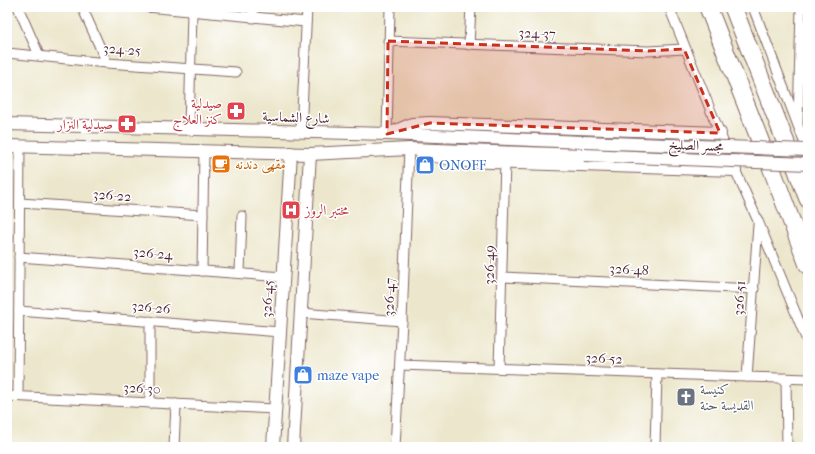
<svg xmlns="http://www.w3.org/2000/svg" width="815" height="454" font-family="'IM FELL French Canon',Amiri,serif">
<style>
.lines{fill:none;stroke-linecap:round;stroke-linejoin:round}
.minor-casing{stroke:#836563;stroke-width:11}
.tertiary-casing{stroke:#836563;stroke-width:14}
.motorway-casing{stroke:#836563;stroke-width:19}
.minor{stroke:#fff;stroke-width:9}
.tertiary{stroke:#fff;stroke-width:12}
.motorway{stroke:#fff;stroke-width:17}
.tertiary-bridge-casing{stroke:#836563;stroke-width:14;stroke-linecap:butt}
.tertiary-bridge{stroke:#fff;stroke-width:12}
.marked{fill:#c8321e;fill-opacity:0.2;stroke:#c8321e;stroke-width:3;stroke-dasharray:8 5;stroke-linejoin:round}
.labels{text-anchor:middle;stroke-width:3;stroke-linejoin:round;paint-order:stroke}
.street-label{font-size:14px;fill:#4a1f2b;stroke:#fff}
.health-label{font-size:14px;fill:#be3a42;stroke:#fff;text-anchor:end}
.food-label{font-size:14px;fill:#c56008;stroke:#fff;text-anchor:start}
.shop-label{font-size:14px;fill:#366cbe;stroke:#fff;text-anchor:start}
.worship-label{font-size:14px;fill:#5b616d;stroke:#fff;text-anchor:start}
</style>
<rect width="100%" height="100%" fill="#fff"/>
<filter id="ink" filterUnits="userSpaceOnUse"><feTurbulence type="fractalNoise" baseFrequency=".025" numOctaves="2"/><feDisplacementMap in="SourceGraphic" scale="8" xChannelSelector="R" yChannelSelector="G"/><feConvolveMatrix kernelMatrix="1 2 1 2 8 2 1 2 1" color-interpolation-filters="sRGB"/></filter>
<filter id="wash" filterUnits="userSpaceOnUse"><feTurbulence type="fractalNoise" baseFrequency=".012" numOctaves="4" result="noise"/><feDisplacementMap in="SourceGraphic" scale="16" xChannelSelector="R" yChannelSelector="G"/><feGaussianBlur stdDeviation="0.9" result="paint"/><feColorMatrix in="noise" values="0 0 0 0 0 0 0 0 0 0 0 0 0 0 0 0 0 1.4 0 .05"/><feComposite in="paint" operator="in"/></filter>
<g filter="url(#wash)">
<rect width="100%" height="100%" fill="#ece7cc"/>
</g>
<g filter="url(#ink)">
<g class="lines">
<defs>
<g id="minor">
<polyline points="18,7 39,55"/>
<polyline points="82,7 107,63"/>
<polyline points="147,7 306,22"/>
<polyline points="669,7 723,141"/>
<polyline points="753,7 805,144"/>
<polyline points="253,18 253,7"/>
<polyline points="388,41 648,51 684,49"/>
<polyline points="469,45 471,7"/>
<polyline points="7,53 107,63 236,72"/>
<polyline points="798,124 801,7"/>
<polyline points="189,129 192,12"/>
<polyline points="301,132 307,7"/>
<polyline points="387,134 390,7"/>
<polyline points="733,165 758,221 808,343"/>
<polyline points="20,203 203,215"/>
<polyline points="19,257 283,277"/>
<polyline points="202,271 204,151"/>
<polyline points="240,273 242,216"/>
<polyline points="502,277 754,289"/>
<polyline points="19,311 280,332"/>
<polyline points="301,313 402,321"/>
<polyline points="400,365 808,379"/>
<polyline points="499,368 505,162"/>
<polyline points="747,377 758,225"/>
<polyline points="786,378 787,447"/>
<polyline points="7,396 276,409"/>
<polyline points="18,396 20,146"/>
<polyline points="150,403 150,321"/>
<polyline points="174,447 176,404"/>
<polyline points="395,447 402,321 409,149"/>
<polyline points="655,447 657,374"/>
</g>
<g id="tertiary">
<polyline points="7,124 387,134 584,142"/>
<polyline points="389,134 412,124 430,123 720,133"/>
<polyline points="7,146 310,154 409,149 584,155"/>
<polyline points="421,153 461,161 735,170"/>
<polyline points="273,447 291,153"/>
<polyline points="293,447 310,154"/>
</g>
<g id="motorway">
<polyline points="708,7 761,143"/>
<polyline points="733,7 786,143"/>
<polyline points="771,167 808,265"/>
<polyline points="796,168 808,199"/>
</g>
</defs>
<use href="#minor" class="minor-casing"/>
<use href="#tertiary" class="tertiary-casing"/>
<use href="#motorway" class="motorway-casing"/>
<use href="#minor" class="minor"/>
<use href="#tertiary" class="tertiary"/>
<use href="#motorway" class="motorway"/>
<defs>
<g id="tertiary-bridge">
<polyline points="584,142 808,150"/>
<polyline points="584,155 808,164"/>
</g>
</defs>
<use href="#tertiary-bridge" class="tertiary-bridge-casing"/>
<use href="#tertiary-bridge" class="tertiary-bridge"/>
</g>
</g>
<path class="marked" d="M388,41L648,51L684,49L720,133L430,123L387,134Z"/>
<defs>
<symbol id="pharmacy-square" viewBox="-11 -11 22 22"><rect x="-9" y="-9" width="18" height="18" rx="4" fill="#e0444e" stroke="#fff"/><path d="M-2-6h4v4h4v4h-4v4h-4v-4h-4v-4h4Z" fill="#fff"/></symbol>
<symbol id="cafe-square" viewBox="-11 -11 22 22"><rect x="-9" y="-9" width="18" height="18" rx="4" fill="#e8710a" stroke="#fff"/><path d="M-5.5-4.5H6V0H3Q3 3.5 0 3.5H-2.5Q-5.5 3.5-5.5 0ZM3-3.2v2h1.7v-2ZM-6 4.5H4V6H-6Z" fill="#fff"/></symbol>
<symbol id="shop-square" viewBox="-11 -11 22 22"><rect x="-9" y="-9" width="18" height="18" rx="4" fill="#3f7fe0" stroke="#fff"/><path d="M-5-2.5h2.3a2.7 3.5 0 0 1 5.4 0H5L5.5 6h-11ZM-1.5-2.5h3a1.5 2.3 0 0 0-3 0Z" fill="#fff"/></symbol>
<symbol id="hospital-square" viewBox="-11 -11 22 22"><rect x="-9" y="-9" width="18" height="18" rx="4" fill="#e0444e" stroke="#fff"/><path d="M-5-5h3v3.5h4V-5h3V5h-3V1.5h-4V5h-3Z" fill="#fff"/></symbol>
<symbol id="church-square" viewBox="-11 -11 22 22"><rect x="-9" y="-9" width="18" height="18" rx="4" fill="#6b7280" stroke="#fff"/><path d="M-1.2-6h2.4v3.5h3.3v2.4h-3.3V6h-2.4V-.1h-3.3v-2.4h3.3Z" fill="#fff"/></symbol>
</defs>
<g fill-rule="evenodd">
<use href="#pharmacy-square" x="225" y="100" width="22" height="22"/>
<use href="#pharmacy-square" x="116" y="113" width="22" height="22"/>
<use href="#cafe-square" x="210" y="153" width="22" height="22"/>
<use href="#shop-square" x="414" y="154" width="22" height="22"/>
<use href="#hospital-square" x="280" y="199" width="22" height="22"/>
<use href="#shop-square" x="292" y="364" width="22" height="22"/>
<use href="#church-square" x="675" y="386" width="22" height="22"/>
</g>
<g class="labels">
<g class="street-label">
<text transform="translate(537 33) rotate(2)" y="5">324-37</text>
<text transform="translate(122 49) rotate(4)" y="5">324-25</text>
<text transform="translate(296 117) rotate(2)" y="5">شارع الشماسية</text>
<text transform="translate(696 145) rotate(2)" y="5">مجسر الصليخ</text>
<text transform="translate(112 195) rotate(4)" y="5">326-22</text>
<text transform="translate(153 253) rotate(5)" y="5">326-24</text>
<text transform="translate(489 265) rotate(-89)" y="5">326-49</text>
<text transform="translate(629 269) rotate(3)" y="5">326-48</text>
<text transform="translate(389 297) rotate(-88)" y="5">326-47</text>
<text transform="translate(739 298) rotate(-86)" y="5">326-51</text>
<text transform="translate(267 299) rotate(-87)" y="5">326-45</text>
<text transform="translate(151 307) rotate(5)" y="5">326-26</text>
<text transform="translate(604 358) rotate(2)" y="5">326-52</text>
<text transform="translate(142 388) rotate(3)" y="5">326-30</text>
</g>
<g class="health-label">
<text x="222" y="108">صيدلية<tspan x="222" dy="16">كنز العلاج</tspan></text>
<text x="113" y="129">صيدلية النزار</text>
<text x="305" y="215" text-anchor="start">مختبر الروز</text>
</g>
<g class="food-label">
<text x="235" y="169">مقهى دندنه</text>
</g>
<g class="shop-label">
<text x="439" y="170">ONOFF</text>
<text x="317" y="380">maze vape</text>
</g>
<g class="worship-label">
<text x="700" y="394">كنيسة<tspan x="700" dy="16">القديسة حنة</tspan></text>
</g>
</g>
<rect width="815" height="454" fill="none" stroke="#fff" stroke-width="24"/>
</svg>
